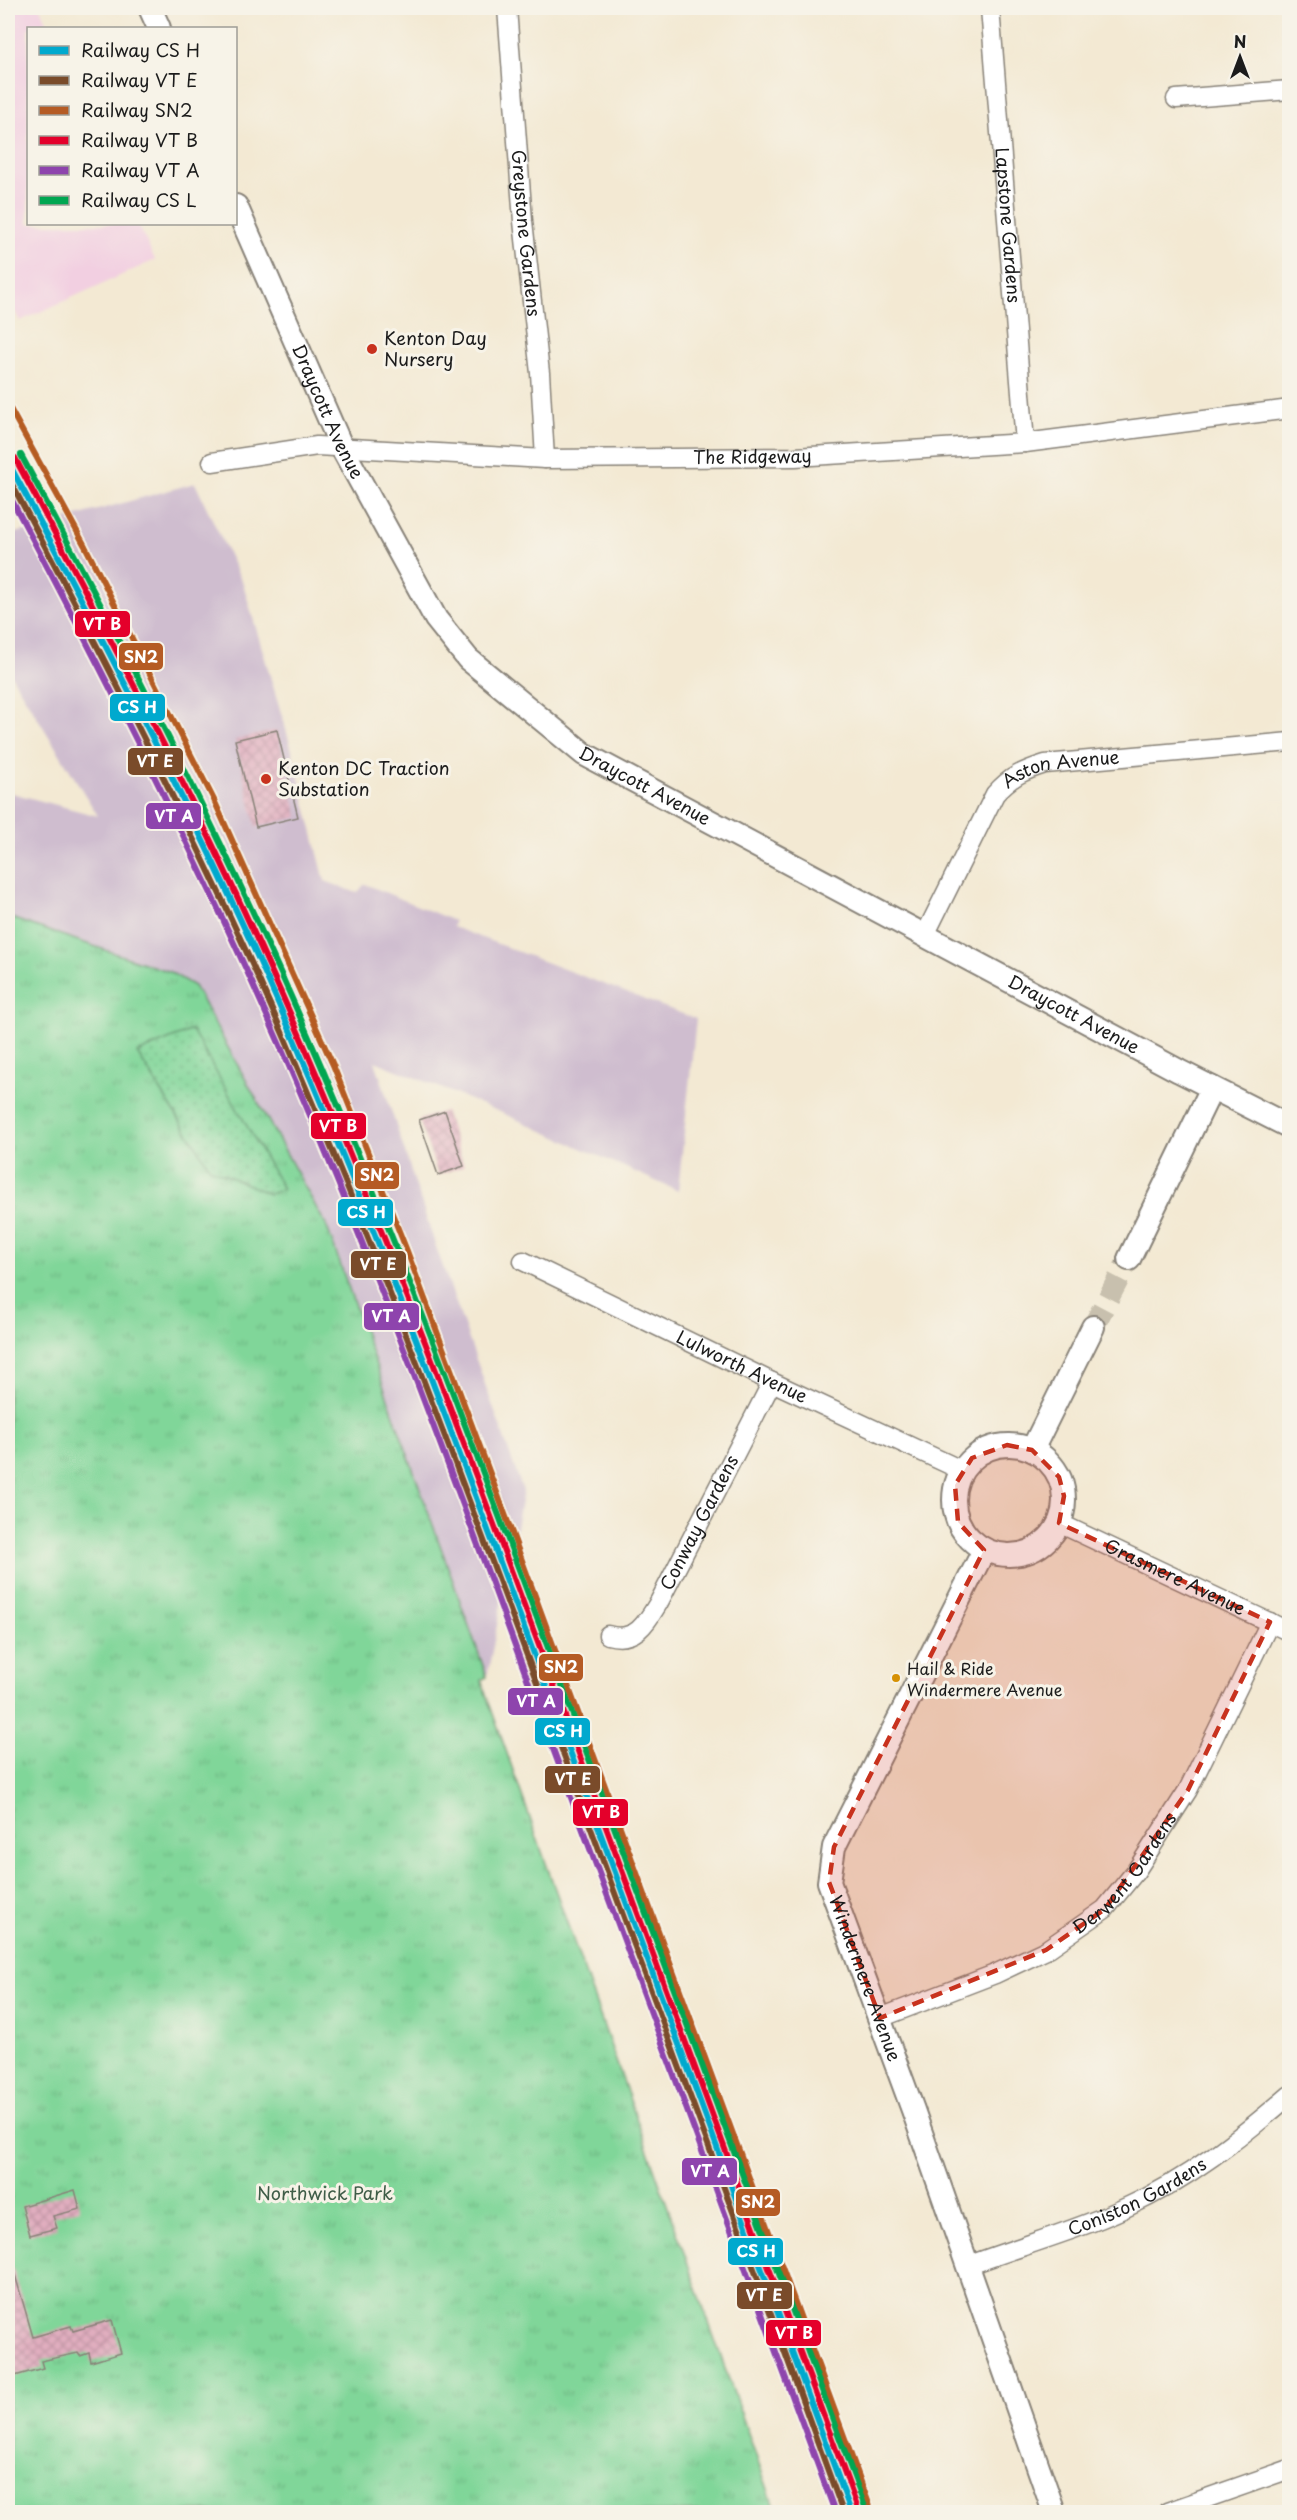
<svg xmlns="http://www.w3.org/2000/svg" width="1297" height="2520" font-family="'Playpen Sans',sans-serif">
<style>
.built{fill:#f2cfe1}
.railway{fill:#cfbdcf}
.park{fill:url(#park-tufts);stroke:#4e795a;stroke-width:1.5}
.garden{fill:url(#garden-dots);stroke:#4e795a;stroke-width:1.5}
.building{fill:url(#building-cross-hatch)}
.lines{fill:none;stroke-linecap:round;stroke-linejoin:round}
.tertiary-tunnel{stroke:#c8c0ae;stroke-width:22;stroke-dasharray:22 11;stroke-linecap:butt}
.minor-casing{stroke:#888278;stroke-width:21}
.tertiary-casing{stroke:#888278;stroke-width:26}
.minor{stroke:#fff;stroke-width:18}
.tertiary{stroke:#fff;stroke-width:22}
.rail-1-casing{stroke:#f7f3e8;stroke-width:10}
.rail-2-casing{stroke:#f7f3e8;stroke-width:10}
.rail-3-casing{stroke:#f7f3e8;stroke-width:10}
.rail-4-casing{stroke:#f7f3e8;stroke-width:10}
.rail-5-casing{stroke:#f7f3e8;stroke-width:10}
.rail-6-casing{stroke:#f7f3e8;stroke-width:10}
.rail-1{stroke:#00a9ce;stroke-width:6}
.rail-2{stroke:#7a4b2a;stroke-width:6}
.rail-3{stroke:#b55b24;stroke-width:6}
.rail-4{stroke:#e4002b;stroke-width:6}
.rail-5{stroke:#8e44ad;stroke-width:6}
.rail-6{stroke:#00a651;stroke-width:6}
.marked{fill:#c8321e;fill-opacity:0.2;stroke:#c8321e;stroke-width:4.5;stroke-dasharray:12 8;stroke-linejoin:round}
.poi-dot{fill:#c8321e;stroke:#f7f3e8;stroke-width:2}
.bus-dot{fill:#d69104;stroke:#f7f3e8;stroke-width:2}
.labels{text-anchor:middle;stroke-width:6;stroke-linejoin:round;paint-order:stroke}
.bus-label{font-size:16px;fill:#1c1c1c;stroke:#f7f3e8;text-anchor:start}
.street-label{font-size:18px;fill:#1c1c1c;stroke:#f7f3e8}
.poi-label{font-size:18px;fill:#1c1c1c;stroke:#f7f3e8;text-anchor:start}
.park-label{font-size:18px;fill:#3f5d48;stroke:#f7f3e8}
.line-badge{stroke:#f7f3e8;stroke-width:2}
.badge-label{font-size:16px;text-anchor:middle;font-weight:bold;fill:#fff}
</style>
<defs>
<pattern id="park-tufts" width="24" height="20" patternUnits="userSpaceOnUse" patternTransform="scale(1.5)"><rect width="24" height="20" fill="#80d699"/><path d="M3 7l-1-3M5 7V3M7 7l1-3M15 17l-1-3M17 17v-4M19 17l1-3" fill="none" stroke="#6eb783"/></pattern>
<pattern id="garden-dots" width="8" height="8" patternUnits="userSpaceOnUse" patternTransform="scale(1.5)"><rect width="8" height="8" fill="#80d699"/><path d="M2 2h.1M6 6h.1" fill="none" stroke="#6eb783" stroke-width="1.8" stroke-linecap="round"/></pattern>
<pattern id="building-cross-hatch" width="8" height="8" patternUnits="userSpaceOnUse" patternTransform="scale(1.5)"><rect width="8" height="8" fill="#e1aebf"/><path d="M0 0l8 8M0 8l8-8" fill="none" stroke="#c095a4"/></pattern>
</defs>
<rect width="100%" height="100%" fill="#f7f3e8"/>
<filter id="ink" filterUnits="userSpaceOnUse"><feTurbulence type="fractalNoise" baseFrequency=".0167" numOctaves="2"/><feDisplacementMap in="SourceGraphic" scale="12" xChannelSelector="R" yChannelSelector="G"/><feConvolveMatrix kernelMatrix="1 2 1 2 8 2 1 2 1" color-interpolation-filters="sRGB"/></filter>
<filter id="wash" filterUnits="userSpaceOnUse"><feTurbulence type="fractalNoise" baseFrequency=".008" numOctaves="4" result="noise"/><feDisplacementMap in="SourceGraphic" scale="24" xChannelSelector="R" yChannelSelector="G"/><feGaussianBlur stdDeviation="1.35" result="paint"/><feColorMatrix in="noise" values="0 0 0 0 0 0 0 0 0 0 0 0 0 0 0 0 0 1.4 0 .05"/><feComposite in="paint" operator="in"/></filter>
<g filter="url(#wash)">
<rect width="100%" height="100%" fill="#f3e9d3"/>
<polygon class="built" points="8,8 40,8 50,28 28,28 28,224 138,224 155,260 20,321 8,299"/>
<polygon class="railway" points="195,483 243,584 291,747 325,881 357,893 365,884 454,921 453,927 696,1019 678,1191 500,1112 375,1061 435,1244 523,1491 487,1677 327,1227 170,972 8,917 8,792 98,816 8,670 8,535"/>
<polygon class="park" points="8,917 170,972 194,986 327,1227 487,1677 481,1680 776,2512 8,2512"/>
<polygon class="garden" points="192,1030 283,1189 269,1194 210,1168 137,1053"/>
<g id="blocks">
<g class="building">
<polygon points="277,730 298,817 256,827 235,740"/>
<polygon points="445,1111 464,1166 438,1175 419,1120"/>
<polygon points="75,2190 80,2209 53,2216 57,2228 30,2235 22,2206"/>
<polygon points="13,2268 33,2337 71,2326 73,2331 112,2320 121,2353 91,2362 89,2353 80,2356 78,2353 41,2361 43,2368 8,2378 8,2269"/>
</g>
</g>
</g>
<g filter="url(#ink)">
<use href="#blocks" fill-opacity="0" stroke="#888278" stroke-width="1.5"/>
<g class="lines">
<polyline class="tertiary-tunnel" points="1093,1327 1129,1259"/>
<defs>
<g id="minor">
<path id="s1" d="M507,8L523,221L540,373L545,459"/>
<path id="s2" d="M990,8L1025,443"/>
<polyline points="1176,99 1290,90"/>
<path id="s3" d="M212,462L317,446L545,459L795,457L1025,443L1290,409"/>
<path id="s4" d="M925,935L995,794C1011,776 1023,771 1045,764L1290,742"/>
<path id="s5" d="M523,1261L772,1382L961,1470"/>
<path id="s6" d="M1059,1523L1290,1632"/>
<path id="s7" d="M608,1635C636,1643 647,1622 659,1602L772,1382"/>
<path id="s8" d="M880,2018L995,1974L1046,1950L1105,1909L1136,1871L1188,1790L1270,1622"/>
<path id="s9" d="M967,2266C1020,2246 1076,2231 1127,2207C1187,2180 1240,2138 1290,2095"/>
<polyline points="1167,2512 1290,2469"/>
</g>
<g id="tertiary">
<polyline points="150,8 159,28"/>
<path id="s10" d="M236,206L341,446L436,619L468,659L584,754L1179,1071L1290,1127"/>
<polyline points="1129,1259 1212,1088"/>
<circle cx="1009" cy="1500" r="55"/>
<polyline points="1032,1450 1093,1327"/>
<path id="s11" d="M984,1550L834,1847L829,1882L913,2110L1054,2512"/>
</g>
</defs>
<use href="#minor" class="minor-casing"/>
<use href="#tertiary" class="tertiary-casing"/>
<use href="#minor" class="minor"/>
<use href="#tertiary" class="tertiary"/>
<defs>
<path id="rail-1" d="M8,462C100,632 189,804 268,980C378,1228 471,1483 565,1738C661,1996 757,2253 851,2512"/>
<path id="rail-2" d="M8,477C97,643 183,810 260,982C370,1228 462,1481 556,1734C652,1993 749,2252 843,2512"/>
<polyline id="rail-3" points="8,405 85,546 214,800 333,1065 407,1251 502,1506 872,2512"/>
<path id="rail-4" d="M15,458C106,629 195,800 274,977C385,1225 478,1480 572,1735C668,1993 764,2251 858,2509"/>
<path id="rail-5" d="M8,493C113,689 214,889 301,1094C403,1334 490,1579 580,1822C665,2052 752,2282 835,2512"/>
<path id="rail-6" d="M21,455C113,625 202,797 281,974C392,1222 485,1477 579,1732C675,1990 771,2248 865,2507"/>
</defs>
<use href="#rail-1" class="rail-1-casing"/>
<use href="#rail-2" class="rail-2-casing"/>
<use href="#rail-3" class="rail-3-casing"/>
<use href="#rail-4" class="rail-4-casing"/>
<use href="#rail-5" class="rail-5-casing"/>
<use href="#rail-6" class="rail-6-casing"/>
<use href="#rail-1" class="rail-1"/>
<use href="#rail-2" class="rail-2"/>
<use href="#rail-3" class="rail-3"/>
<use href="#rail-4" class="rail-4"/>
<use href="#rail-5" class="rail-5"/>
<use href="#rail-6" class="rail-6"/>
</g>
</g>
<path class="marked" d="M1007,1445L1032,1450L1059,1477L1064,1496L1059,1523L1270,1622L1188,1790L1105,1909L1046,1950L880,2018L829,1882L834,1847L984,1550L958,1522L955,1485L972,1458Z"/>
<g class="poi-dot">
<circle cx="372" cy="349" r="6"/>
<circle cx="266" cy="779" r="6"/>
</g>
<circle class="bus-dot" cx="896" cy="1678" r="5"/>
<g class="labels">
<g class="bus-label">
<text x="907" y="1675">Hail &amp; Ride<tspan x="907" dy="21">Windermere Avenue</tspan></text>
</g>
<g class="street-label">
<text dy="6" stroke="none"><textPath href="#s2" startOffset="218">Lapstone Gardens</textPath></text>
<text dy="6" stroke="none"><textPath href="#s1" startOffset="226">Greystone Gardens</textPath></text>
<text dy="6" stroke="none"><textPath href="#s10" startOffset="225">Draycott Avenue</textPath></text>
<text dy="6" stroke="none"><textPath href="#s3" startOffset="542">The Ridgeway</textPath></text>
<text dy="6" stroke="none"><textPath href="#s4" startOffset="231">Aston Avenue</textPath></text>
<text dy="6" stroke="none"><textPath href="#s10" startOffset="729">Draycott Avenue</textPath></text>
<text dy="6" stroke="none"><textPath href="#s10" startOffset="1215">Draycott Avenue</textPath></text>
<text dy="6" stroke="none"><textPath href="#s5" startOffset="243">Lulworth Avenue</textPath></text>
<text dy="6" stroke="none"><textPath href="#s7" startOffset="156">Conway Gardens</textPath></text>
<text dy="6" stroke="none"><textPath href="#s6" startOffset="128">Grasmere Avenue</textPath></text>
<text dy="6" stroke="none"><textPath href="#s8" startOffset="291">Derwent Gardens</textPath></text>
<text dy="6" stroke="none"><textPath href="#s11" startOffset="471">Windermere Avenue</textPath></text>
<text dy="6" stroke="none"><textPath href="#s9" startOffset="184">Coniston Gardens</textPath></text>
</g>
<g class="poi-label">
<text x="384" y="345">Kenton Day<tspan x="384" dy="21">Nursery</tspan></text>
<text x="278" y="775">Kenton DC Traction<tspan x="278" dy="21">Substation</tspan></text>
</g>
<g class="park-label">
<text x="325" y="2200">Northwick Park</text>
</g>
</g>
<g class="line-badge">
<rect x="74" y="610" width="57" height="28" rx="6" fill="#e4002b"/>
<rect x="118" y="642" width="46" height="29" rx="6" fill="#b55b24"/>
<rect x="109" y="693" width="57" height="29" rx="6" fill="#00a9ce"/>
<rect x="127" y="747" width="57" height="29" rx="6" fill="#7a4b2a"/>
<rect x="145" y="802" width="57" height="28" rx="6" fill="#8e44ad"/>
<rect x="310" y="1112" width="57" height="28" rx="6" fill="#e4002b"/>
<rect x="354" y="1161" width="46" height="29" rx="6" fill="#b55b24"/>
<rect x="337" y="1198" width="57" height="29" rx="6" fill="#00a9ce"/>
<rect x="350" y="1250" width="57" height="29" rx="6" fill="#7a4b2a"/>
<rect x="363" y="1302" width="57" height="29" rx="6" fill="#8e44ad"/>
<rect x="538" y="1653" width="46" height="29" rx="6" fill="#b55b24"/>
<rect x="507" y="1687" width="57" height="29" rx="6" fill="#8e44ad"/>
<rect x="534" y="1717" width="57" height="29" rx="6" fill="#00a9ce"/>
<rect x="544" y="1765" width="57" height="29" rx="6" fill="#7a4b2a"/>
<rect x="572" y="1798" width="57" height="29" rx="6" fill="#e4002b"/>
<rect x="681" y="2157" width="57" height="29" rx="6" fill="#8e44ad"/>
<rect x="735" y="2188" width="46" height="29" rx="6" fill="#b55b24"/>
<rect x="727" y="2237" width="57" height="29" rx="6" fill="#00a9ce"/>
<rect x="736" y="2281" width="57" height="29" rx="6" fill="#7a4b2a"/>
<rect x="765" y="2319" width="57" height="28" rx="6" fill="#e4002b"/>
</g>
<g class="badge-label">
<text x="102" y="630">VT B</text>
<text x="141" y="663">SN2</text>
<text x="137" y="713">CS H</text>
<text x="155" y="767">VT E</text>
<text x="174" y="822">VT A</text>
<text x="338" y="1132">VT B</text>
<text x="377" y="1181">SN2</text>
<text x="366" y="1218">CS H</text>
<text x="378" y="1270">VT E</text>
<text x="391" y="1322">VT A</text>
<text x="561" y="1673">SN2</text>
<text x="536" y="1707">VT A</text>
<text x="563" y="1737">CS H</text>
<text x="573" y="1785">VT E</text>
<text x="601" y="1818">VT B</text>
<text x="710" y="2177">VT A</text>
<text x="758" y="2208">SN2</text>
<text x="756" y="2257">CS H</text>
<text x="764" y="2301">VT E</text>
<text x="794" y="2339">VT B</text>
</g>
<rect width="1297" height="2520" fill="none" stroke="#f7f3e8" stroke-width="30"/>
<rect x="27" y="27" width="210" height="198" fill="#f7f3e8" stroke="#9f9d96" stroke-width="1.5"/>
<rect x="39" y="46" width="30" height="9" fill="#00a9ce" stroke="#9f9d96" stroke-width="1.5"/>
<text x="81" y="57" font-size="18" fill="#1c1c1c">Railway CS H</text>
<rect x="39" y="76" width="30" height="9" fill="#7a4b2a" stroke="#9f9d96" stroke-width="1.5"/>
<text x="81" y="87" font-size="18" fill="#1c1c1c">Railway VT E</text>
<rect x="39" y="106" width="30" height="9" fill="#b55b24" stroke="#9f9d96" stroke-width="1.5"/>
<text x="81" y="117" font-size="18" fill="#1c1c1c">Railway SN2</text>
<rect x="39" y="136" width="30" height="9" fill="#e4002b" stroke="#9f9d96" stroke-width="1.5"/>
<text x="81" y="147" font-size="18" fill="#1c1c1c">Railway VT B</text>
<rect x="39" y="166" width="30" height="9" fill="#8e44ad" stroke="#9f9d96" stroke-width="1.5"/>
<text x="81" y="177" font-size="18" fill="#1c1c1c">Railway VT A</text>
<rect x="39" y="196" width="30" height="9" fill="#00a651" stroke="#9f9d96" stroke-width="1.5"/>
<text x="81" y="207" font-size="18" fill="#1c1c1c">Railway CS L</text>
<g transform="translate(1240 57)" stroke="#f7f3e8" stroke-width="4.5" paint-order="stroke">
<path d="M0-4.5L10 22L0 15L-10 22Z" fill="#1c1c1c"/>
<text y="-9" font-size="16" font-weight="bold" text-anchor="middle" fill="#1c1c1c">N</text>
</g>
</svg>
